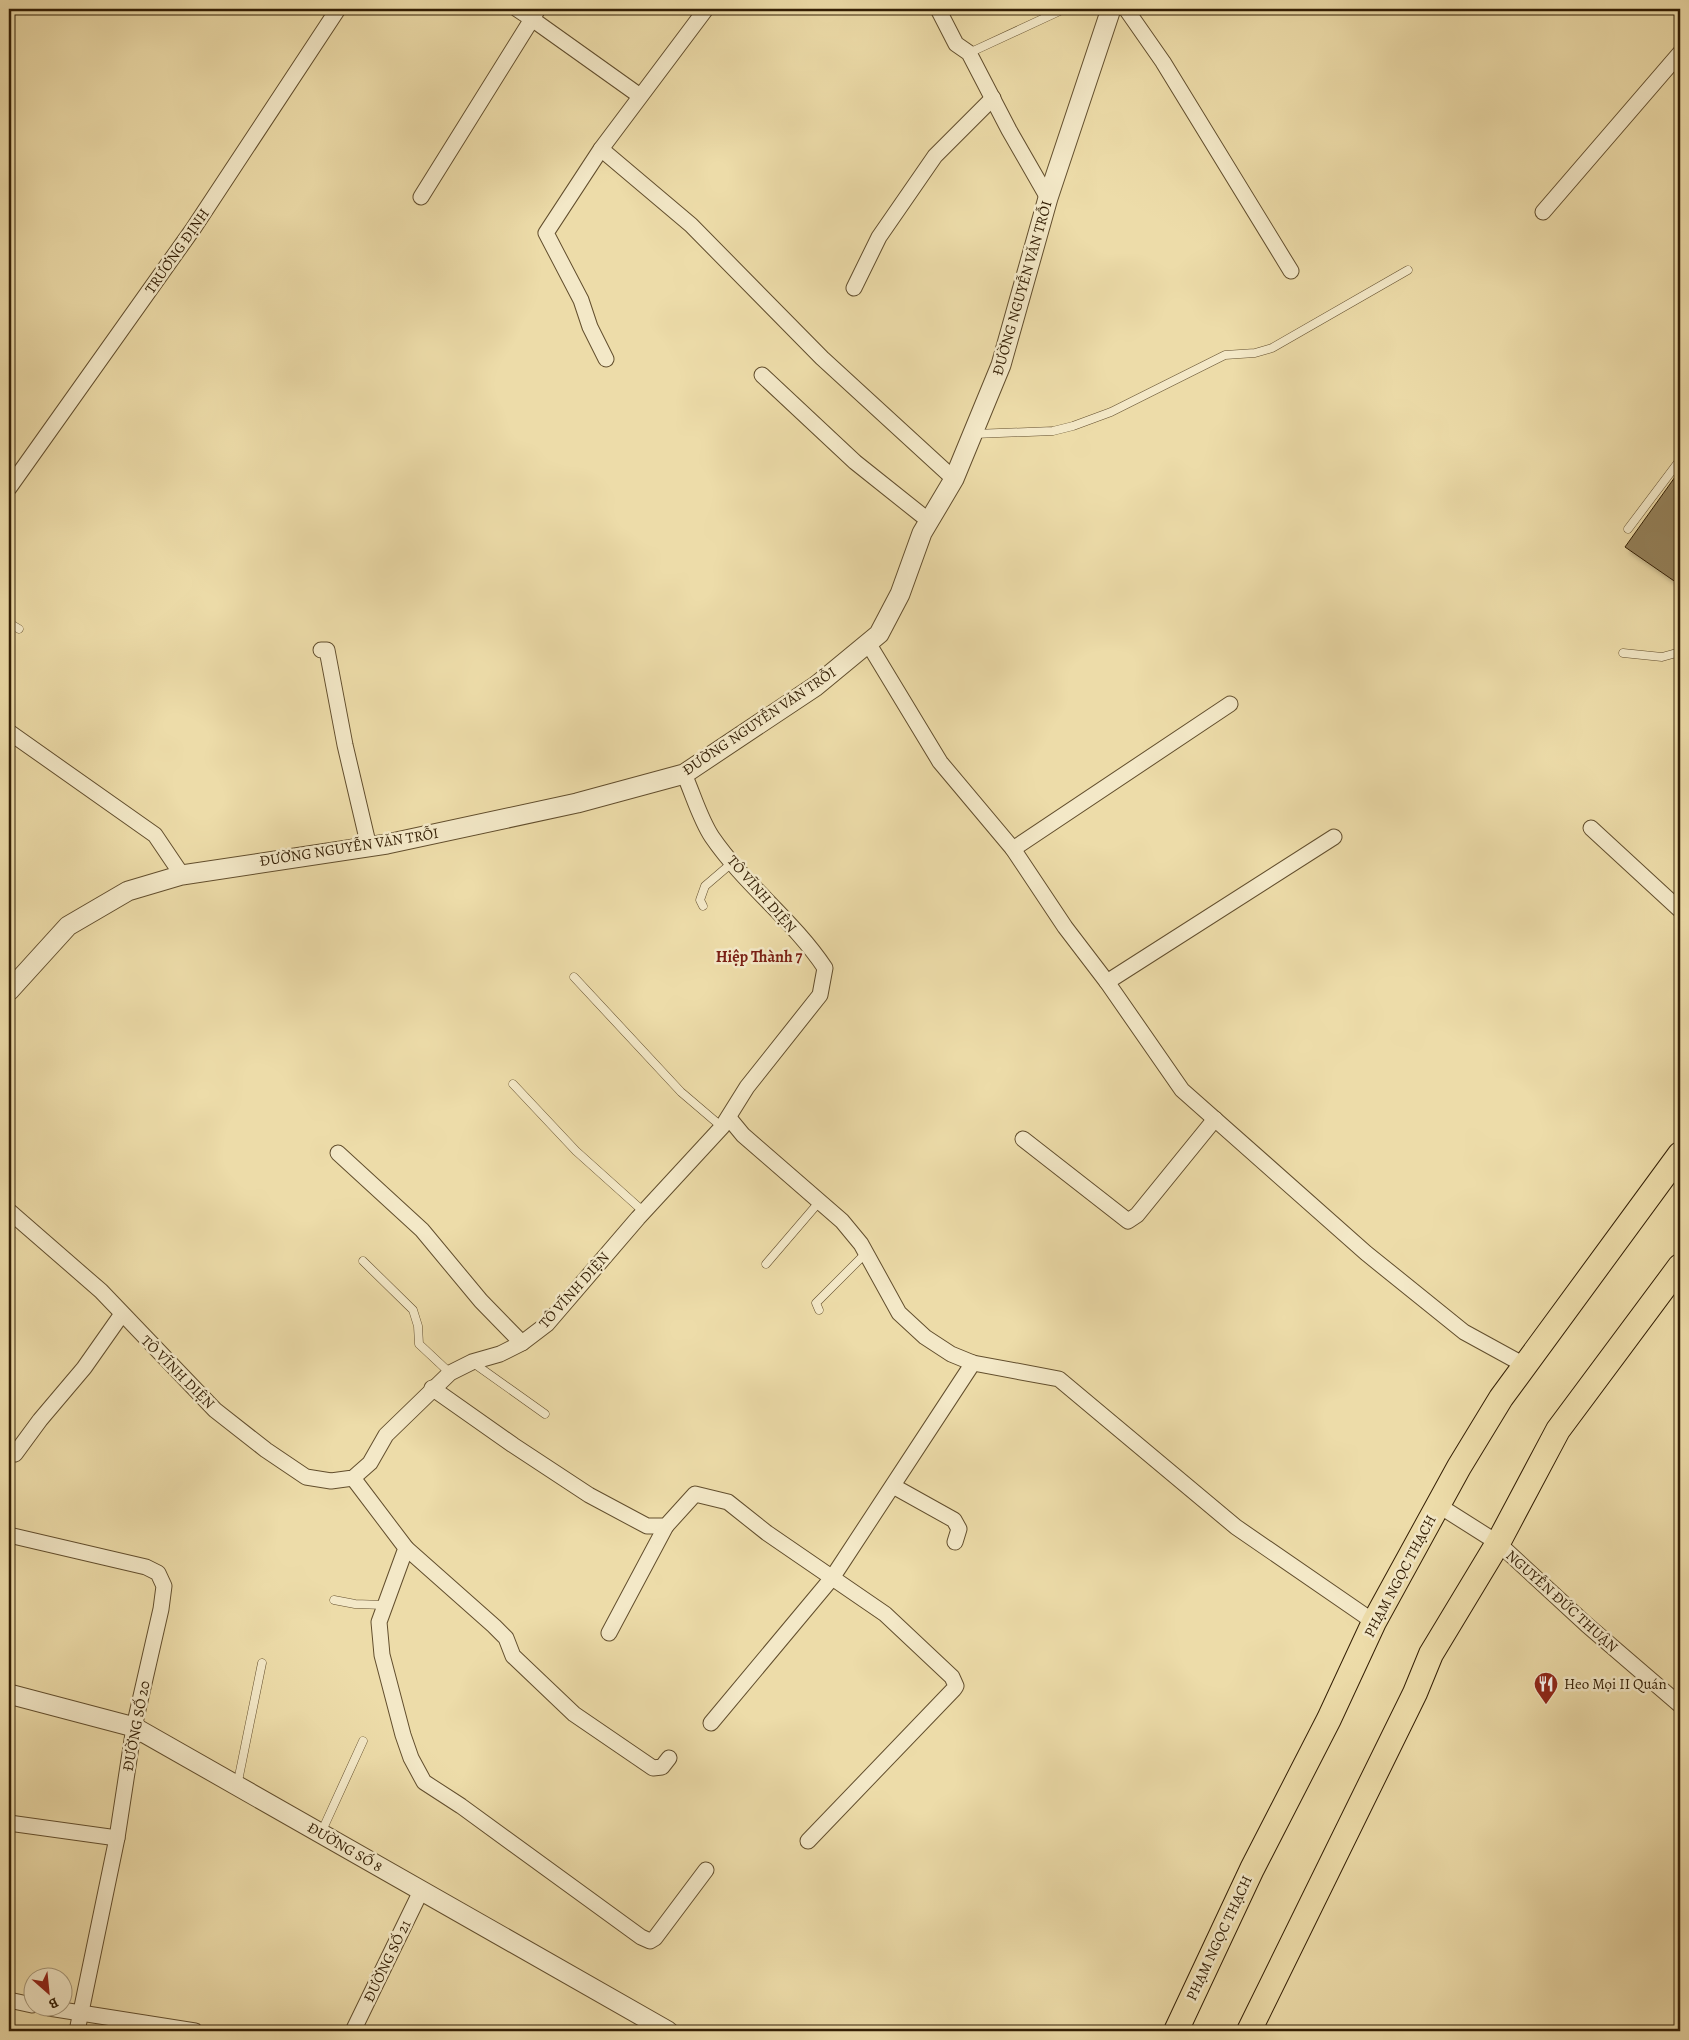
<svg xmlns="http://www.w3.org/2000/svg" width="1689" height="2040" font-family="Alegreya,serif">
<style>
.building{fill:#94815a;stroke:#331e04;filter:url(#shadow)}
.lines{fill:none;stroke-linecap:round;stroke-linejoin:round}
.service-casing{stroke:#624e2d;stroke-width:9}
.minor-casing{stroke:#624e2d;stroke-width:17}
.tertiary-casing{stroke:#624e2d;stroke-width:21}
.primary-casing{stroke:#331e04;stroke-width:26}
.service{stroke:#f3e8c7;stroke-width:8}
.minor{stroke:#f3e8c7;stroke-width:15}
.tertiary{stroke:#f3e8c7;stroke-width:19}
.primary{stroke:#eddca9;stroke-width:24}
.labels{text-anchor:middle;stroke-width:5;stroke-linejoin:round;paint-order:stroke}
.street-label{font-size:15px;fill:#331e04;stroke:#f3e8c7}
.poi-label{font-size:15px;fill:#331e04;stroke:#f3e8c7;text-anchor:start}
.neighbourhood-label{font-size:16px;font-weight:bold;fill:#7a1f14;stroke:#f3e8c7}
</style>
<defs>
<filter id="shadow"><feDropShadow dx="4.5" dy="4.5" stdDeviation="2.5" flood-color="#0004"/></filter>
</defs>
<rect width="100%" height="100%" fill="#eddca9"/>
<filter id="stains"><feTurbulence type="fractalNoise" baseFrequency=".004" numOctaves="4"/><feColorMatrix values="0 0 0 0 .2 0 0 0 0 .09 0 0 0 0 .02 0 0 0 .5 -.17"/></filter>
<radialGradient id="worn" r=".72"><stop offset=".6" stop-color="#630" stop-opacity="0"/><stop offset="1" stop-color="#630" stop-opacity=".3"/></radialGradient>
<polygon class="building" points="1680,470 1680,585 1625,547"/>
<g class="lines">
<defs>
<g id="service">
<polyline points="969,53 1064,9"/>
<polyline points="974,434 1053,431 1073,426 1111,412 1225,355 1255,353 1272,348 1408,270"/>
<polyline points="1628,529 1680,460"/>
<polyline points="9,623 19,629"/>
<polyline points="1623,653 1662,657 1680,652"/>
<polyline points="703,906 700,900 705,886 733,862"/>
<polyline points="574,977 681,1092 722,1127"/>
<polyline points="513,1084 576,1151 644,1212"/>
<polyline points="363,1261 413,1310 418,1326 419,1344 450,1373"/>
<polyline points="766,1264 820,1201"/>
<polyline points="819,1310 816,1303 866,1253"/>
<polyline points="472,1362 545,1414"/>
<polyline points="334,1600 355,1604 384,1605"/>
<polyline points="237,1786 262,1663"/>
<polyline points="321,1833 363,1741"/>
</g>
<g id="minor">
<polyline points="538,9 532,19 640,96"/>
<polyline points="938,9 956,44 969,53 1009,130 1048,198"/>
<polyline points="1126,9 1163,62 1291,271"/>
<polyline points="601,149 691,225 822,358 954,479"/>
<polyline points="421,197 532,19 517,9"/>
<polyline points="1543,212 1680,53"/>
<polyline points="854,288 879,237 935,156 993,98"/>
<polyline points="606,359 590,327 581,300 546,233 601,149 706,9"/>
<polyline points="762,375 855,462 929,521"/>
<polyline points="9,488 193,229 338,9"/>
<polyline points="868,643 940,762 1013,849 1065,927 1107,982 1182,1090 1366,1253 1464,1332 1526,1366"/>
<polyline points="321,650 327,650 345,745 369,847"/>
<polyline points="9,732 155,835 182,875"/>
<polyline points="1591,828 1680,910"/>
<polyline points="1013,849 1230,704"/>
<polyline points="1107,982 1334,837"/>
<polyline points="729,1118 743,1135 842,1221 861,1244 899,1313 925,1337 951,1354 973,1363 1059,1379 1236,1527 1374,1622"/>
<polyline points="1023,1139 1128,1221 1137,1215 1215,1119"/>
<polyline points="338,1153 422,1230 481,1301 522,1343"/>
<path d="M9,1211L101,1291L215,1410L266,1450L306,1477L331,1481L353,1478L370,1463L386,1435L450,1373L472,1362L500,1354L522,1343L547,1324L638,1218L722,1127L747,1087L820,995L825,968C793,920 745,885 712,837C700,819 693,794 684,774"/>
<polyline points="432,1388 513,1445 589,1495 647,1526 666,1526 695,1494 728,1502 767,1533 885,1614 952,1677 956,1686 954,1689 808,1841"/>
<polyline points="15,1454 40,1420 84,1368 122,1314"/>
<polyline points="353,1478 406,1548 379,1622 382,1655 403,1735 411,1758 424,1782 461,1806 641,1937 650,1941 655,1938 706,1870"/>
<polyline points="893,1486 954,1520 959,1529 955,1542"/>
<polyline points="1438,1505 1498,1543 1587,1625 1680,1705"/>
<polyline points="9,1535 146,1567 158,1573 164,1586 161,1609 134,1727 117,1838 77,2031"/>
<polyline points="406,1548 494,1626 506,1638 513,1656 574,1714 653,1768 662,1767 669,1758"/>
<polyline points="609,1633 666,1526"/>
<polyline points="711,1723 832,1578 973,1363"/>
<polyline points="9,1823 117,1838"/>
<polyline points="9,2000 32,2005"/>
<polyline points="49,2008 195,2031"/>
<polyline points="353,2031 421,1891"/>
</g>
<g id="tertiary">
<polyline points="9,991 68,926 128,891 182,875 387,844 577,803 684,774 816,686 879,634 900,594 922,533 954,479 1001,365 1048,198 1111,9"/>
<polyline points="9,1694 134,1727 668,2031"/>
</g>
<g id="primary">
<polyline points="1176,2031 1252,1869 1329,1719 1374,1622 1459,1467 1501,1398 1680,1154"/>
<polyline points="1249,2031 1415,1693 1431,1654 1498,1543 1558,1430 1680,1266"/>
</g>
</defs>
<use href="#service" class="service-casing"/>
<use href="#minor" class="minor-casing"/>
<use href="#tertiary" class="tertiary-casing"/>
<use href="#primary" class="primary-casing"/>
<use href="#service" class="service"/>
<use href="#minor" class="minor"/>
<use href="#tertiary" class="tertiary"/>
<use href="#primary" class="primary"/>
</g>
<defs>
<symbol id="restaurant-pin" viewBox="-11 -11 22 30"><path d="M0 17L-7.5 6A9.5 9.5 0 1 1 7.5 6Z" fill="#8f2418" stroke="#f3e8c7"/><path d="M-5-6h1v4h1v-4h1v4h1v-4h1v5L-1.5 .5V6h-2V.5L-5-1ZM5-6V6H3V1.5H1.5Q1.5-4 5-6Z" fill="#fff"/></symbol>
</defs>
<g fill-rule="evenodd">
<use href="#restaurant-pin" x="1532" y="1670" width="28" height="38"/>
</g>
<g class="labels">
<g class="street-label">
<text transform="translate(177 251) rotate(-55)" y="5">TRƯƠNG ĐỊNH</text>
<text transform="translate(1022 288) rotate(-74)" y="5">ĐƯỜNG NGUYỄN VĂN TRỖI</text>
<text transform="translate(759 721) rotate(-34)" y="5">ĐƯỜNG NGUYỄN VĂN TRỖI</text>
<text transform="translate(349 847) rotate(-9)" y="5">ĐƯỜNG NGUYỄN VĂN TRỖI</text>
<text transform="translate(762 894) rotate(49)" y="5">TÔ VĨNH DIỆN</text>
<text transform="translate(574 1290) rotate(-48)" y="5">TÔ VĨNH DIỆN</text>
<text transform="translate(178 1372) rotate(45)" y="5">TÔ VĨNH DIỆN</text>
<text transform="translate(1400 1576) rotate(-62)" y="5">PHẠM NGỌC THẠCH</text>
<text transform="translate(1562 1601) rotate(42)" y="5">NGUYỄN ĐỨC THUẬN</text>
<text transform="translate(136 1726) rotate(-79)" y="5">ĐƯỜNG SỐ 20</text>
<text transform="translate(345 1847) rotate(30)" y="5">ĐƯỜNG SỐ 8</text>
<text transform="translate(1219 1938) rotate(-65)" y="5">PHẠM NGỌC THẠCH</text>
<text transform="translate(387 1961) rotate(-64)" y="5">ĐƯỜNG SỐ 21</text>
</g>
<g class="poi-label">
<text x="1564" y="1689">Heo Mọi II Quán</text>
</g>
<g class="neighbourhood-label">
<text x="759" y="962">Hiệp Thành 7</text>
</g>
</g>
<rect width="1689" height="2040" fill="none" stroke="#eddca9" stroke-width="30"/>
<rect x="10" y="10" width="1669" height="2020" fill="none" stroke="#331e04" stroke-width="2.5"/>
<rect x="15" y="15" width="1659" height="2010" fill="none" stroke="#331e04"/>
<g transform="translate(48 1992) rotate(153)"><circle r="24" fill="#f3e8c7" stroke="#a69779"/>
<path d="M0-4L9 19L0 12L-9 19Z" fill="#8f2418"/>
<text y="-8" font-size="14" font-weight="bold" text-anchor="middle" fill="#331e04">B</text>
</g>
<rect width="100%" height="100%" filter="url(#stains)"/>
<rect width="100%" height="100%" fill="url(#worn)"/>
</svg>
